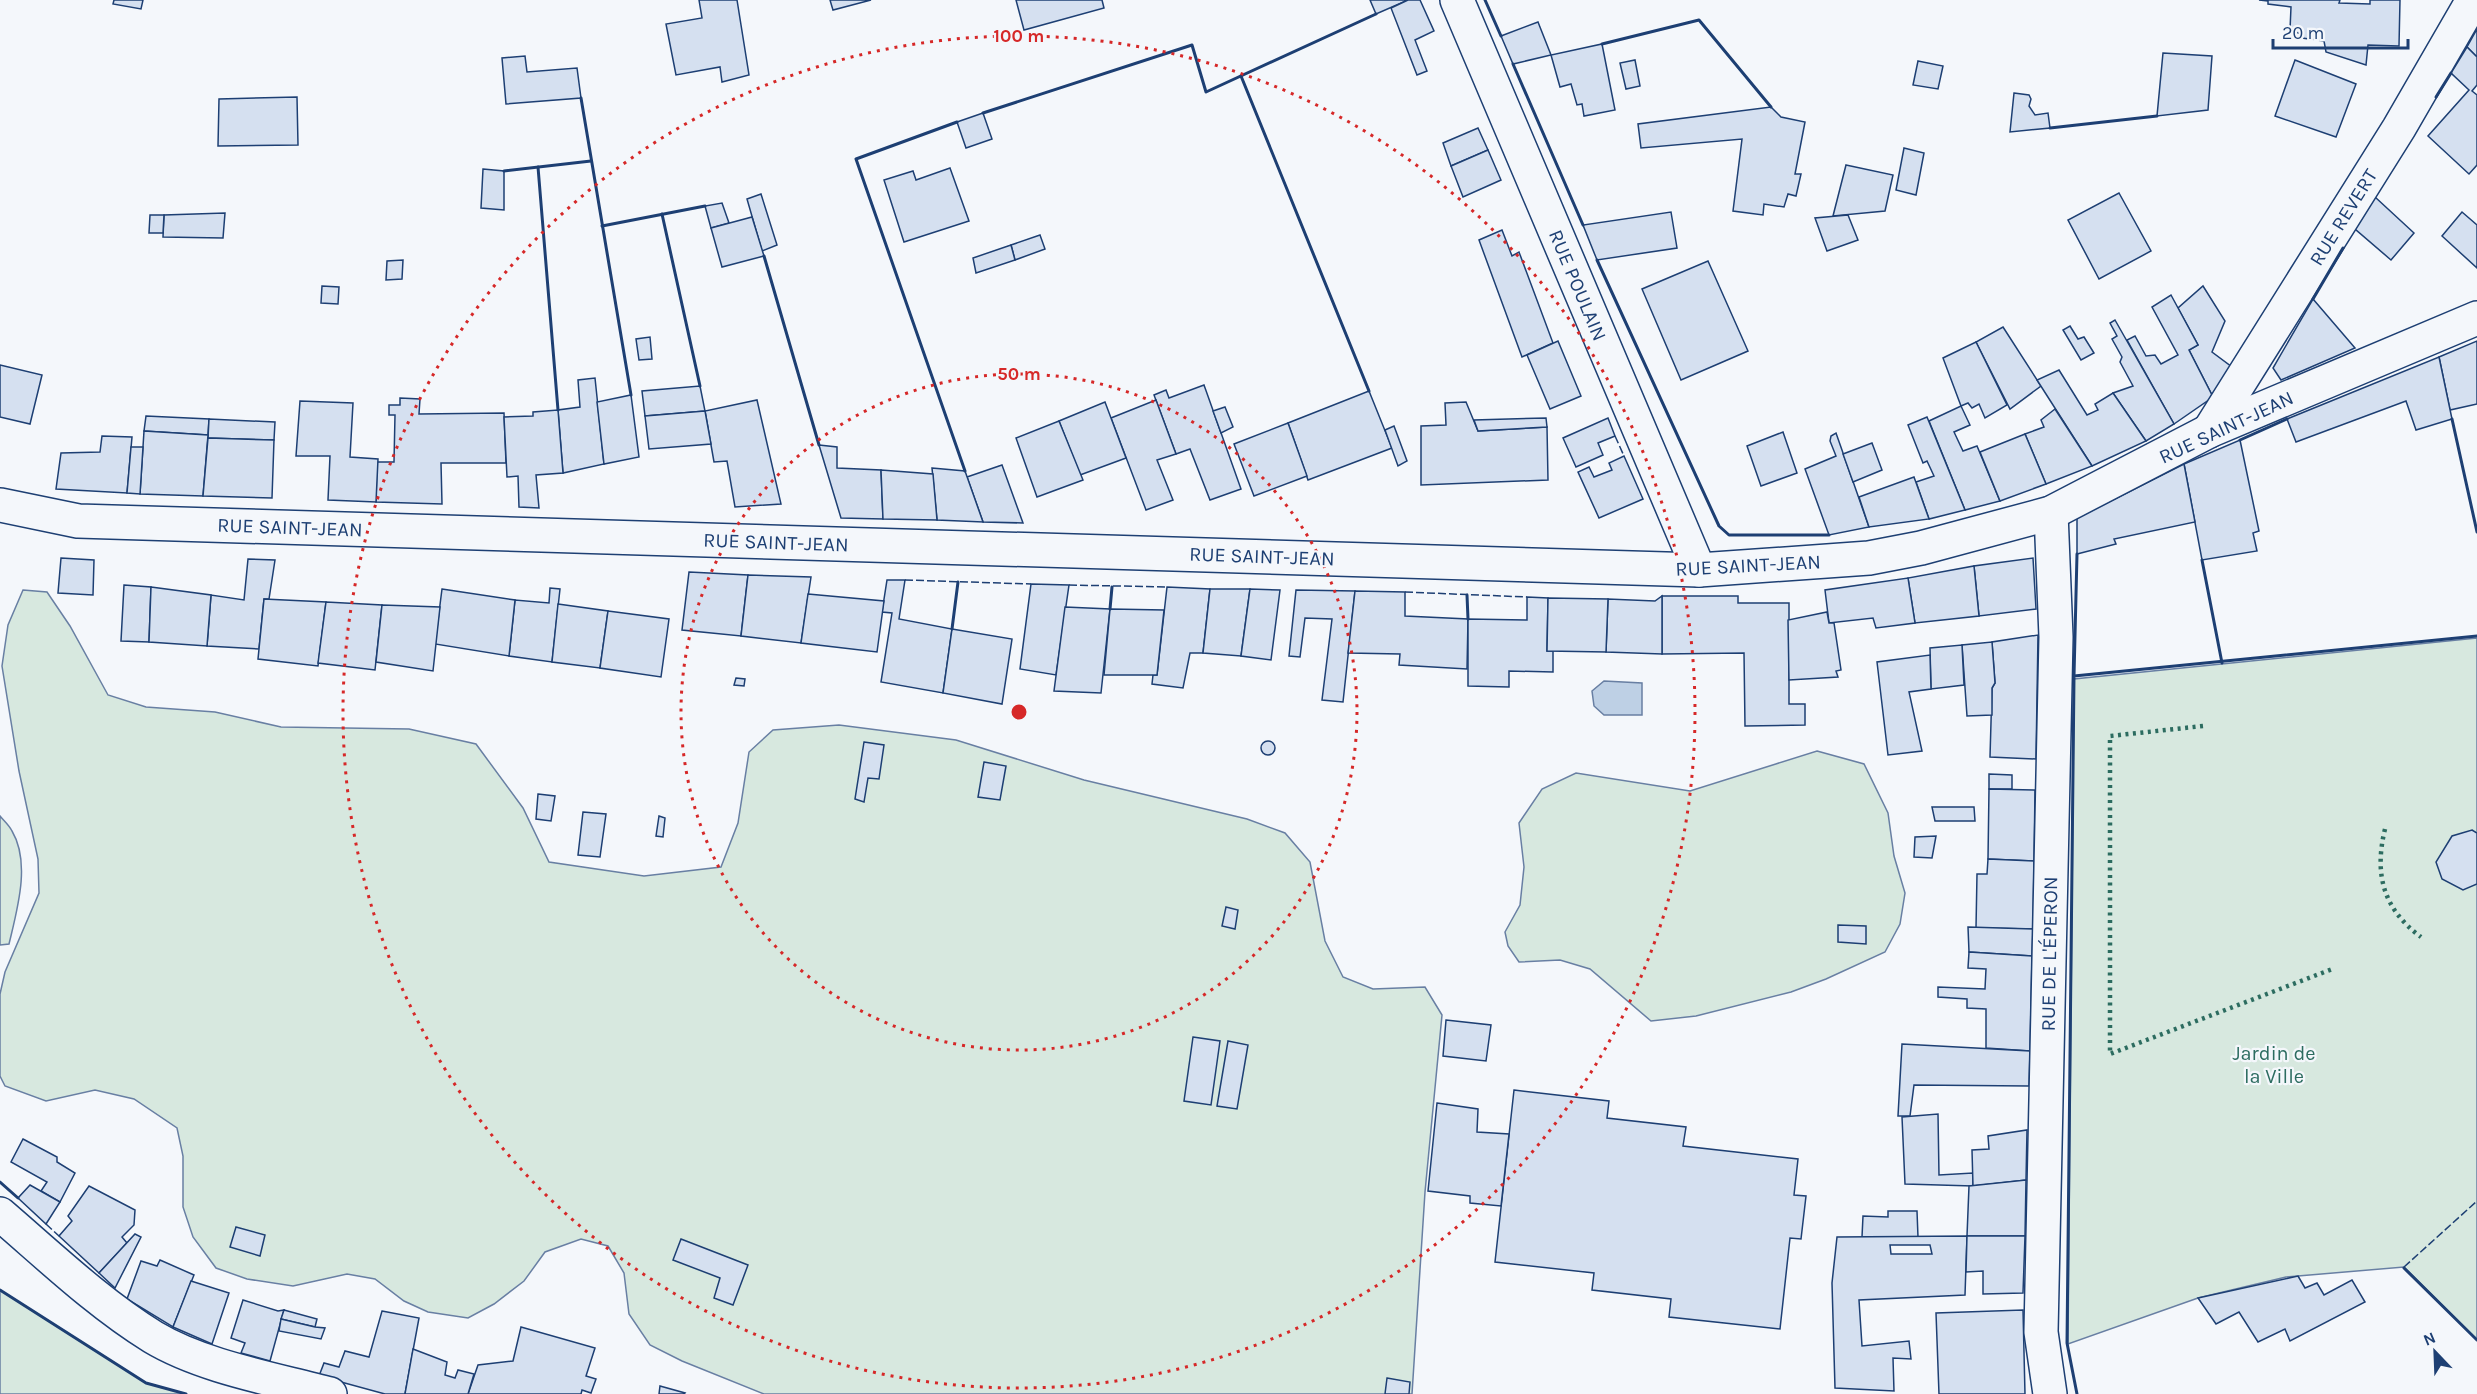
<svg xmlns="http://www.w3.org/2000/svg" width="2477" height="1394" font-family="Karla,sans-serif">
<style>
.green{fill:#d7e8df;stroke:#687fa3;stroke-width:1.5}
.water{fill:#bed0e5;stroke:#687fa3;stroke-width:1.5}
.building{fill:#d5e0f0;stroke:#1d3f73;stroke-width:1.5;fill-rule:evenodd}
.lines{fill:none;stroke-linecap:round;stroke-linejoin:round}
.street-casing{stroke:#1d3f73;stroke-width:36}
.secondary-casing{stroke:#1d3f73;stroke-width:36}
.street{stroke:#f4f7fb;stroke-width:33}
.secondary{stroke:#f4f7fb;stroke-width:33}
.hedge{stroke:#2c6c60;stroke-width:4.5;stroke-dasharray:3 4.5;stroke-linecap:butt}
.fence{stroke:#1d3f73;stroke-width:1.5;stroke-dasharray:8 3;stroke-linecap:butt}
.wall{stroke:#1d3f73;stroke-width:3}
.ring{fill:none;stroke:#d62828;stroke-width:3;stroke-dasharray:3 6}
.labels{text-anchor:middle;stroke-width:4.5;stroke-linejoin:round;paint-order:stroke}
.street-label{font-size:20px;fill:#1d3f73;stroke:#f4f7fb}
.park-label{font-size:20px;fill:#2c6c60;stroke:#f4f7fb}
.centre{fill:#d62828;stroke:#f4f7fb;stroke-width:3}
.ring-label{font-size:18px;text-anchor:middle;font-weight:bold;fill:#d62828;stroke:#f4f7fb;stroke-width:4.5;stroke-linejoin:round;paint-order:stroke}
</style>
<rect width="100%" height="100%" fill="#f4f7fb"/>
<g class="green">
<polygon points="23,590 47,592 70,626 108,695 146,707 215,712 281,727 409,729 476,744 523,808 549,862 644,876 721,867 738,823 749,752 773,730 839,725 956,740 1084,780 1247,819 1285,833 1310,862 1325,941 1343,977 1373,989 1425,987 1442,1015 1425,1192 1412,1394 764,1394 682,1361 650,1345 629,1314 624,1273 608,1246 581,1239 545,1252 524,1281 494,1304 468,1318 428,1312 404,1301 375,1279 347,1274 293,1286 247,1279 216,1268 193,1237 183,1207 183,1156 177,1128 134,1099 95,1090 46,1101 5,1086 0,1076 0,994 5,972 39,893 38,859 19,771 2,666 8,625"/>
<polygon points="2477,638 2477,1340 2404,1267 2286,1277 2198,1298 2068,1344 2074,679"/>
<polygon points="1817,751 1864,764 1888,813 1894,856 1905,893 1900,924 1885,952 1826,979 1791,992 1696,1016 1651,1021 1590,969 1560,960 1519,962 1508,946 1505,932 1520,905 1524,867 1519,823 1542,789 1576,773 1690,791"/>
<path d="M0,816C4,821 9,825 12,831C31,863 17,910 9,944L0,945Z"/>
<polygon points="0,1290 146,1383 186,1394 0,1394"/>
</g>
<polygon class="water" points="1604,681 1642,683 1642,715 1604,715 1594,706 1592,691"/>
<g class="building">
<polygon points="114,0 143,0 141,9 113,4"/>
<polygon points="699,0 737,0 749,75 722,82 720,67 676,75 666,24 702,18"/>
<polygon points="830,0 871,0 833,10"/>
<polygon points="1016,0 1102,0 1104,8 1024,30"/>
<polygon points="1370,0 1408,0 1376,14"/>
<polygon points="1408,0 1420,0 1434,31 1415,40 1427,71 1417,75 1391,8"/>
<polygon points="2259,0 2340,0 2339,3 2370,4 2370,0 2400,0 2399,46 2368,45 2366,65 2326,52 2324,41 2302,38 2301,34 2290,30 2291,7 2268,4 2268,1"/>
<polygon points="1538,22 1551,55 1513,64 1501,36"/>
<polygon points="2477,29 2477,57 2467,47"/>
<polygon points="1602,44 1615,110 1584,116 1582,104 1577,105 1571,84 1560,87 1551,55"/>
<polygon points="2467,47 2477,57 2477,85 2472,91 2477,95 2477,165 2469,174 2428,136 2469,90 2451,73"/>
<polygon points="2163,53 2212,56 2208,110 2157,116"/>
<polygon points="525,56 527,72 577,68 581,98 506,104 502,58"/>
<polygon points="1635,60 1640,86 1626,89 1620,63"/>
<polygon points="2295,60 2356,84 2336,137 2275,116"/>
<polygon points="1918,61 1943,66 1938,89 1913,85"/>
<polygon points="2014,93 2029,95 2031,99 2029,106 2035,115 2048,113 2050,128 2010,132"/>
<polygon points="297,97 298,145 218,146 219,99"/>
<polygon points="1771,107 1781,117 1805,122 1795,174 1801,174 1796,196 1788,194 1784,207 1764,204 1763,215 1733,211 1742,139 1641,148 1638,124"/>
<polygon points="983,113 992,139 966,148 957,122"/>
<polygon points="1478,128 1488,150 1451,166 1443,143"/>
<polygon points="1904,148 1924,153 1916,195 1896,190"/>
<polygon points="1488,150 1501,180 1463,197 1451,166"/>
<polygon points="1846,165 1893,175 1885,211 1833,216"/>
<polygon points="950,168 969,221 904,242 884,180 913,171 916,180"/>
<polygon points="483,169 504,171 504,210 481,208"/>
<polygon points="2119,193 2151,251 2099,279 2068,220"/>
<polygon points="761,194 777,245 762,251 747,199"/>
<polygon points="2375,197 2414,233 2391,260 2355,229"/>
<polygon points="722,203 729,223 711,228 705,206"/>
<polygon points="1671,212 1677,248 1597,260 1583,225"/>
<polygon points="2462,212 2477,225 2477,268 2442,236"/>
<polygon points="225,213 223,238 163,237 164,215"/>
<polygon points="150,215 164,215 163,233 149,233"/>
<polygon points="1848,215 1858,240 1827,251 1815,218"/>
<polygon points="752,217 764,256 722,267 711,228"/>
<polygon points="1502,230 1512,256 1519,252 1553,343 1522,357 1479,240"/>
<polygon points="1040,235 1045,249 1015,260 1011,245"/>
<polygon points="1011,245 1015,260 976,273 973,258"/>
<polygon points="403,260 402,279 386,280 387,261"/>
<polygon points="1708,261 1748,351 1681,380 1642,289"/>
<polygon points="322,286 339,287 338,304 321,303"/>
<polygon points="2203,286 2225,321 2212,352 2232,367 2213,397 2189,350 2198,345 2178,308"/>
<polygon points="2171,295 2198,345 2189,350 2213,397 2174,424 2127,340 2135,336 2146,356 2155,355 2161,364 2178,355 2152,307"/>
<polygon points="2313,299 2355,348 2281,380 2273,368"/>
<polygon points="2115,320 2174,424 2146,441 2113,393 2133,386 2120,362 2122,357 2112,339 2117,336 2110,323"/>
<polygon points="2070,326 2078,339 2084,337 2094,353 2081,360 2063,330"/>
<polygon points="2003,327 2041,386 2010,409 1976,342"/>
<polygon points="650,337 652,359 639,360 636,339"/>
<polygon points="1558,341 1581,396 1550,409 1527,355"/>
<polygon points="2477,341 2477,404 2450,410 2439,357"/>
<polygon points="1976,342 2007,405 1985,418 1979,404 1972,408 1968,403 1961,406 1943,358"/>
<polygon points="2439,357 2452,419 2416,430 2406,401 2296,442 2287,419"/>
<polygon points="0,365 42,375 30,424 0,417"/>
<polygon points="2059,370 2087,415 2098,410 2095,404 2113,393 2146,441 2092,466 2037,380"/>
<polygon points="595,378 604,464 563,473 558,410 580,407 578,380"/>
<polygon points="1204,385 1241,489 1210,500 1190,449 1176,454 1154,395 1166,390 1169,398"/>
<polygon points="700,386 705,411 645,416 642,391"/>
<polygon points="1369,391 1392,448 1308,480 1288,423"/>
<polygon points="631,395 639,457 604,464 597,402"/>
<polygon points="400,398 420,399 419,414 504,413 506,463 441,463 442,504 376,502 377,462 394,462 395,415 389,415 389,405 400,405"/>
<polygon points="757,400 781,504 735,507 727,461 714,462 705,411"/>
<polygon points="1156,400 1176,454 1157,460 1173,500 1146,510 1111,418"/>
<polygon points="300,401 353,403 350,457 378,459 376,502 328,500 330,456 296,456"/>
<polygon points="1105,402 1126,458 1080,475 1059,421"/>
<polygon points="1466,402 1478,431 1547,427 1548,480 1421,485 1421,426 1446,425 1445,403"/>
<polygon points="1961,406 1970,425 1954,432 1963,451 1977,446 2000,501 1965,510 1929,421"/>
<polygon points="1225,407 1233,427 1221,433 1213,411"/>
<polygon points="2055,409 2092,466 2046,484 2025,434 2044,427 2041,420"/>
<polygon points="558,410 563,473 536,475 539,508 519,507 518,476 507,477 504,417 533,416 533,412"/>
<polygon points="705,411 711,444 649,449 645,416"/>
<polygon points="146,416 209,419 208,435 144,431"/>
<polygon points="1927,417 1965,510 1929,519 1916,482 1934,476 1927,461 1923,463 1908,425"/>
<polygon points="1546,418 1547,427 1478,431 1474,420"/>
<polygon points="1608,418 1615,436 1598,443 1603,455 1576,467 1563,438"/>
<polygon points="209,419 275,422 274,440 208,438"/>
<polygon points="1059,421 1083,480 1037,497 1016,438"/>
<polygon points="1288,423 1307,476 1254,496 1234,444"/>
<polygon points="1394,426 1407,461 1398,466 1385,430"/>
<polygon points="144,431 208,435 203,496 140,494"/>
<polygon points="1783,432 1797,473 1761,486 1747,446"/>
<polygon points="1836,433 1869,527 1829,535 1805,469 1836,456 1830,441 1831,436"/>
<polygon points="2025,434 2046,484 2000,501 1980,452"/>
<polygon points="102,436 132,437 127,493 56,489 61,453 100,452"/>
<polygon points="208,438 274,440 272,498 203,496"/>
<polygon points="2240,440 2259,531 2253,533 2257,551 2202,560 2184,464"/>
<polygon points="1872,443 1882,470 1853,482 1843,454"/>
<polygon points="819,445 837,447 837,468 881,470 883,519 841,518"/>
<polygon points="131,447 143,447 140,494 127,493"/>
<polygon points="1624,456 1643,499 1599,518 1578,472 1589,467 1594,477 1612,470 1609,463"/>
<polygon points="2184,464 2195,522 2114,539 2116,544 2077,554 2077,518"/>
<polygon points="1002,465 1023,523 983,522 967,477"/>
<polygon points="932,468 965,471 983,522 937,520"/>
<polygon points="881,470 933,474 937,520 883,519"/>
<polygon points="1914,477 1929,519 1869,527 1859,497"/>
<polygon points="61,558 94,560 93,595 58,593"/>
<polygon points="2033,558 2036,609 1979,616 1974,566"/>
<polygon points="248,559 275,560 269,599 264,599 259,649 207,646 211,595 244,600"/>
<polygon points="1974,566 1979,616 1915,623 1908,578"/>
<polygon points="689,572 748,575 741,636 682,630"/>
<polygon points="748,575 811,577 801,643 741,636"/>
<polygon points="1908,578 1915,623 1876,628 1873,618 1829,623 1825,590"/>
<polygon points="887,580 905,580 899,619 952,629 943,693 881,682 892,613 882,612"/>
<polygon points="1031,584 1069,585 1056,675 1020,669"/>
<polygon points="124,585 151,587 149,642 121,641"/>
<polygon points="151,587 211,595 207,646 149,642"/>
<polygon points="1167,587 1210,589 1203,653 1190,653 1183,688 1152,684 1153,675 1157,675"/>
<polygon points="550,588 560,589 552,662 509,656 515,600 549,603"/>
<polygon points="442,589 515,600 509,656 435,644"/>
<polygon points="1210,589 1250,589 1241,656 1203,653"/>
<polygon points="1250,589 1280,590 1271,660 1241,656"/>
<polygon points="1296,590 1355,591 1343,702 1322,700 1332,619 1305,618 1300,657 1289,656"/>
<polygon points="1355,591 1405,592 1405,616 1468,619 1467,669 1399,665 1400,654 1348,653"/>
<polygon points="808,594 884,601 877,652 801,643"/>
<polygon points="1662,596 1738,596 1738,603 1789,603 1789,704 1805,704 1805,725 1745,726 1744,653 1662,654"/>
<polygon points="1662,596 1662,654 1606,652 1608,599 1655,601"/>
<polygon points="1527,597 1548,598 1547,651 1553,651 1553,672 1509,671 1509,687 1468,686 1468,619 1527,620"/>
<polygon points="1548,598 1608,599 1606,652 1547,651"/>
<polygon points="264,599 326,602 318,666 258,659"/>
<polygon points="326,602 382,605 375,670 318,663"/>
<polygon points="558,604 608,611 600,668 552,662"/>
<polygon points="382,605 440,607 433,671 376,662"/>
<polygon points="1065,607 1110,609 1101,693 1054,691"/>
<polygon points="1110,609 1164,610 1157,675 1104,675"/>
<polygon points="608,611 669,619 661,677 600,668"/>
<polygon points="1827,612 1829,623 1834,623 1841,670 1836,671 1838,677 1789,680 1788,620"/>
<polygon points="952,629 1012,639 1002,704 943,693"/>
<polygon points="2038,635 2036,759 1990,757 1992,688 1995,683 1992,642"/>
<polygon points="1992,642 1995,683 1992,688 1992,715 1967,716 1962,645"/>
<polygon points="1962,645 1964,685 1931,689 1930,648"/>
<polygon points="1930,655 1931,689 1909,692 1922,751 1888,755 1877,662"/>
<polygon points="736,678 745,679 744,686 734,685"/>
<circle cx="1268" cy="748" r="7"/>
<polygon points="864,742 884,745 879,779 868,778 864,802 855,799"/>
<polygon points="984,762 1006,766 1000,800 978,797"/>
<polygon points="1989,774 2012,775 2012,789 1989,789"/>
<polygon points="1989,789 2035,790 2034,861 1988,859"/>
<polygon points="538,794 555,796 551,821 536,819"/>
<polygon points="1932,807 1974,807 1975,821 1935,821"/>
<polygon points="583,812 606,814 600,857 578,855"/>
<polygon points="659,816 665,818 663,837 656,836"/>
<polygon points="2472,830 2477,833 2477,884 2463,890 2442,879 2436,862 2452,836"/>
<polygon points="1936,836 1932,858 1914,857 1915,837"/>
<polygon points="1988,859 2034,861 2033,929 1976,928 1977,874 1987,874"/>
<polygon points="1226,907 1238,910 1235,929 1222,926"/>
<polygon points="1838,925 1866,926 1866,944 1838,942"/>
<polygon points="1968,927 2033,929 2032,956 1969,952"/>
<polygon points="1969,952 2032,956 2030,1051 1986,1048 1986,1009 1967,1008 1967,999 1938,997 1938,987 1985,989 1986,969 1968,968"/>
<polygon points="1446,1020 1491,1025 1486,1061 1443,1056"/>
<polygon points="1193,1037 1220,1041 1211,1105 1184,1101"/>
<polygon points="1228,1041 1248,1045 1237,1109 1217,1106"/>
<polygon points="1902,1044 2030,1051 2029,1086 1914,1085 1910,1116 1898,1116"/>
<polygon points="1514,1090 1609,1101 1607,1118 1686,1127 1683,1146 1798,1159 1794,1195 1806,1196 1801,1239 1790,1238 1780,1329 1669,1317 1671,1299 1592,1290 1594,1273 1495,1262"/>
<polygon points="1437,1103 1478,1109 1477,1132 1509,1134 1501,1206 1470,1203 1470,1196 1428,1191"/>
<polygon points="1938,1114 1939,1175 1973,1173 1973,1186 1905,1184 1902,1117"/>
<polygon points="2027,1130 2026,1180 1973,1186 1972,1150 1989,1149 1988,1136"/>
<polygon points="23,1139 57,1157 57,1162 75,1173 60,1202 41,1191 47,1182 11,1162"/>
<polygon points="2026,1180 2025,1236 1967,1236 1969,1186"/>
<polygon points="30,1185 60,1202 46,1224 18,1198"/>
<polygon points="89,1186 135,1210 134,1225 122,1237 127,1243 99,1273 59,1236 72,1221 68,1216"/>
<polygon points="1888,1211 1917,1211 1918,1237 1862,1237 1863,1216 1888,1217"/>
<polygon points="236,1227 265,1235 260,1256 230,1247"/>
<polygon points="135,1234 141,1237 115,1288 99,1273"/>
<path d="M1967,1236L1965,1295L1859,1300L1862,1346L1909,1341L1911,1359L1893,1358L1894,1391L1835,1388L1832,1283L1837,1237ZM1890,1245H1930L1932,1254H1891Z"/>
<polygon points="1967,1236 2025,1236 2023,1293 1983,1294 1983,1271 1966,1272"/>
<polygon points="681,1239 748,1265 733,1305 714,1298 720,1278 673,1260"/>
<polygon points="160,1260 194,1275 173,1327 127,1299 141,1261 157,1266"/>
<polygon points="2298,1276 2305,1288 2317,1283 2324,1295 2352,1280 2365,1302 2290,1341 2285,1329 2258,1342 2239,1312 2216,1324 2198,1298"/>
<polygon points="191,1281 229,1293 212,1344 173,1327"/>
<polygon points="243,1300 278,1311 284,1310 270,1361 241,1353 245,1343 231,1338"/>
<polygon points="284,1310 317,1319 315,1327 281,1319"/>
<polygon points="2023,1310 2025,1394 1939,1394 1936,1313"/>
<polygon points="382,1311 419,1318 405,1394 385,1394 319,1376 324,1363 339,1367 345,1351 369,1357"/>
<polygon points="281,1319 315,1327 325,1328 321,1339 279,1331"/>
<polygon points="521,1327 595,1348 586,1376 596,1379 591,1393 582,1390 581,1394 468,1394 478,1365 513,1361"/>
<polygon points="413,1349 447,1362 445,1375 455,1378 458,1370 474,1374 468,1394 405,1394"/>
<polygon points="1387,1378 1410,1382 1409,1394 1385,1394"/>
<polygon points="660,1386 685,1393 684,1394 659,1394"/>
</g>
<g class="lines">
<defs>
<g id="street">
<polyline points="1457,0 1699,570"/>
<polyline points="2209,431 2399,128 2473,0"/>
<path d="M0,1214C49,1256 98,1303 153,1337C203,1367 274,1379 330,1394"/>
<polyline points="2050,1394 2041,1332 2056,637 2051,513"/>
</g>
<polyline id="secondary" points="0,505 78,521 1699,570 1869,558 1921,548 2051,513 2209,431 2477,318"/>
</defs>
<use href="#street" class="street-casing"/>
<use href="#secondary" class="secondary-casing"/>
<use href="#street" class="street"/>
<use href="#secondary" class="secondary"/>
<g class="hedge">
<polyline points="2203,726 2110,736 2110,1054 2335,968"/>
<path d="M2385,829C2374,874 2383,909 2421,937"/>
</g>
<g class="fence">
<polyline points="1615,436 1624,456"/>
<polyline points="905,580 1031,584"/>
<polyline points="1069,585 1167,587"/>
<polyline points="1405,592 1527,597"/>
<polyline points="46,1224 59,1236"/>
<polyline points="2404,1267 2477,1201"/>
</g>
<g class="wall">
<polyline points="1485,0 1501,36"/>
<polyline points="1602,44 1699,20 1771,107"/>
<polyline points="1513,64 1583,225"/>
<polyline points="1241,76 1369,391"/>
<polyline points="2436,97 2451,73"/>
<polyline points="581,98 631,395"/>
<polyline points="983,113 1192,45 1206,92 1376,14"/>
<polyline points="957,122 856,159 965,471"/>
<polyline points="2050,128 2157,116"/>
<polyline points="538,167 558,410"/>
<polyline points="504,171 591,161"/>
<polyline points="662,214 700,386"/>
<polyline points="602,226 705,206"/>
<polyline points="764,256 819,445"/>
<polyline points="1597,260 1719,526 1729,535 1829,535"/>
<polyline points="2313,299 2343,248"/>
<polyline points="2452,419 2477,532"/>
<polyline points="2240,440 2287,419"/>
<polyline points="2202,560 2222,663"/>
<polyline points="1467,595 1468,619"/>
<polyline points="1110,609 1112,587"/>
<polyline points="952,629 958,582"/>
<polyline points="2074,676 2077,554"/>
<polyline points="0,1182 18,1198"/>
<polyline points="2404,1268 2477,1340"/>
<polyline points="0,1290 146,1383 186,1394"/>
<polyline points="2077,1394 2067,1343 2074,676 2477,636"/>
</g>
</g>
<g class="ring">
<circle cx="1019" cy="712" r="338"/>
<circle cx="1019" cy="712" r="676"/>
</g>
<g class="labels">
<g class="street-label">
<text transform="translate(2343 217) rotate(-58)" y="7">RUE REVERT</text>
<text transform="translate(1578 285) rotate(67)" y="7">RUE POULAIN</text>
<text transform="translate(2226 427) rotate(-25)" y="7">RUE SAINT-JEAN</text>
<text transform="translate(290 527) rotate(2)" y="7">RUE SAINT-JEAN</text>
<text transform="translate(776 542) rotate(2)" y="7">RUE SAINT-JEAN</text>
<text transform="translate(1262 556) rotate(2)" y="7">RUE SAINT-JEAN</text>
<text transform="translate(1748 565) rotate(-3)" y="7">RUE SAINT-JEAN</text>
<text transform="translate(2049 954) rotate(-89)" y="7">RUE DE L'ÉPERON</text>
</g>
<g class="park-label">
<text x="2274" y="1060">Jardin de<tspan x="2274" dy="23">la Ville</tspan></text>
</g>
</g>
<circle cx="1019" cy="712" r="9" class="centre"/>
<g class="ring-label">
<text x="1019" y="42">100 m</text>
<text x="1019" y="380">50 m</text>
</g>
<g transform="translate(2435 1352) rotate(337)" stroke="#f4f7fb" stroke-width="4.5" paint-order="stroke">
<path d="M0-4.5L10 22L0 15L-10 22Z" fill="#1d3f73"/>
<text y="-9" font-size="16" font-weight="bold" text-anchor="middle" fill="#1d3f73">N</text>
</g>
<path d="M2273 39v9h135v-9" fill="none" stroke="#1d3f73" stroke-width="3"/>
<text x="2282" y="39" font-size="18" fill="#1d3f73" stroke="#f4f7fb" stroke-width="4.5" paint-order="stroke">20 m</text>
</svg>
